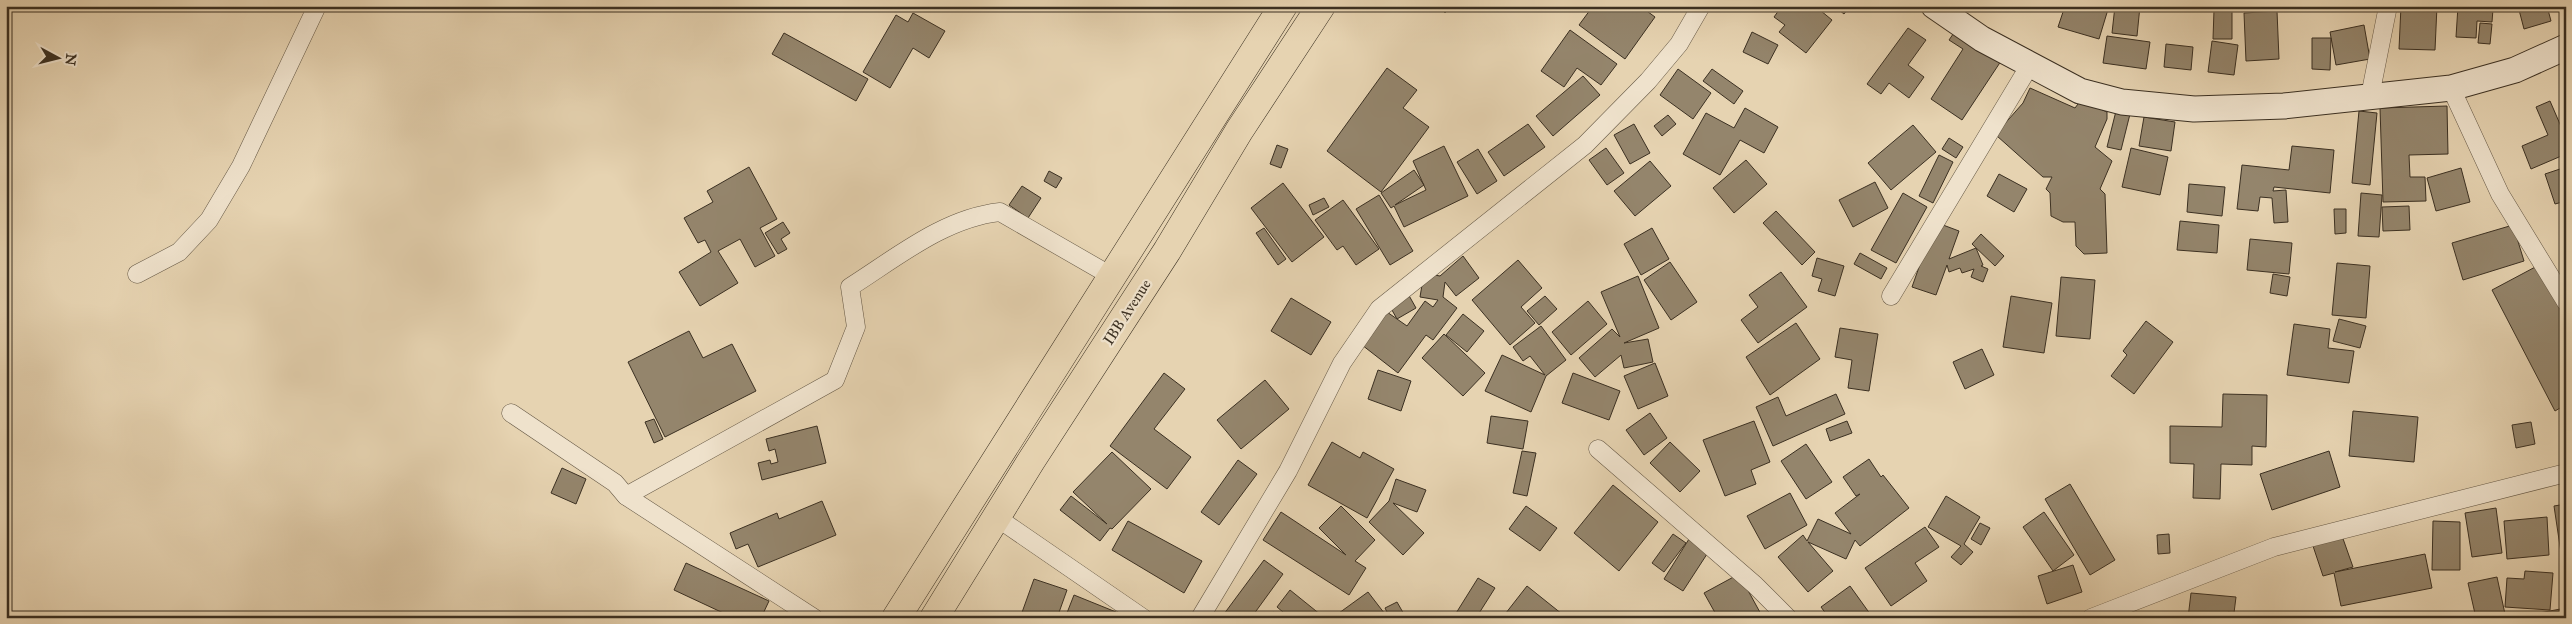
<svg xmlns="http://www.w3.org/2000/svg" width="2572" height="624" font-family="'IM FELL Great Primer',serif">
<style>
.building{fill:#94856c;stroke:#3b3022}
.lines{fill:none;stroke-linecap:round;stroke-linejoin:round}
.street-casing{stroke:#665946;stroke-width:19}
.secondary-casing{stroke:#3b3022;stroke-width:27}
.primary-casing{stroke:#3b3022;stroke-width:29}
.street{stroke:#efe2cc;stroke-width:18}
.secondary{stroke:#efe2cc;stroke-width:25}
.primary{stroke:#e6d3b1;stroke-width:28}
.labels{text-anchor:middle;stroke-width:4.5;stroke-linejoin:round;paint-order:stroke}
.street-label{font-size:15px;fill:#3b3022;stroke:#efe2cc}
</style>
<rect width="100%" height="100%" fill="#e6d3b1"/>
<filter id="stains"><feTurbulence type="fractalNoise" baseFrequency=".004" numOctaves="4"/><feColorMatrix values="0 0 0 0 .2 0 0 0 0 .09 0 0 0 0 .02 0 0 0 .5 -.17"/></filter>
<radialGradient id="worn" r=".72"><stop offset=".6" stop-color="#630" stop-opacity="0"/><stop offset="1" stop-color="#630" stop-opacity=".3"/></radialGradient>
<g class="building">
<polygon points="1439,6 1452,6 1445,13"/>
<polygon points="1593,6 1640,6 1655,17 1625,59 1579,25"/>
<polygon points="1782,6 1815,6 1832,20 1806,53 1779,32 1785,25 1774,17"/>
<polygon points="1834,6 1850,6 1844,14"/>
<polygon points="2065,6 2109,6 2099,39 2058,27"/>
<polygon points="2115,6 2140,6 2137,36 2112,33"/>
<polygon points="2322,6 2357,6 2357,9"/>
<polygon points="2401,6 2437,6 2435,50 2399,49"/>
<polygon points="2458,6 2493,9 2492,22 2477,21 2476,38 2456,37"/>
<polygon points="2518,6 2547,6 2551,21 2524,29"/>
<polygon points="2214,10 2232,10 2232,39 2213,39"/>
<polygon points="2277,11 2279,59 2246,61 2244,13"/>
<polygon points="913,13 945,31 929,58 913,48 890,88 863,72 896,15 908,22"/>
<polygon points="2480,23 2492,24 2490,44 2478,43"/>
<polygon points="1960,24 2005,55 1962,120 1931,99 1963,49 1949,40"/>
<polygon points="2364,25 2370,59 2336,65 2330,32"/>
<polygon points="1908,28 1926,40 1908,65 1924,77 1909,98 1889,83 1881,94 1867,84"/>
<polygon points="1570,30 1617,64 1601,85 1577,68 1564,87 1541,71"/>
<polygon points="1752,32 1778,45 1768,64 1743,52"/>
<polygon points="784,33 868,79 856,101 772,54"/>
<polygon points="2107,36 2150,42 2146,69 2103,63"/>
<polygon points="2312,38 2331,38 2330,70 2312,69"/>
<polygon points="2212,41 2238,45 2234,75 2208,72"/>
<polygon points="2166,44 2193,47 2191,70 2164,67"/>
<polygon points="1387,68 1417,90 1403,108 1429,127 1381,192 1327,151"/>
<polygon points="1678,69 1711,93 1693,119 1660,95"/>
<polygon points="1712,69 1743,91 1734,104 1703,81"/>
<polygon points="1583,76 1600,95 1553,136 1536,116"/>
<polygon points="2030,88 2075,108 2081,100 2107,112 2107,119 2095,147 2112,161 2100,189 2105,194 2107,253 2084,254 2076,246 2075,222 2063,222 2051,216 2050,193 2046,189 2052,177 2043,177 1997,136 2001,128 2023,103"/>
<polygon points="2550,101 2566,138 2566,154 2531,169 2522,146 2548,135 2536,107"/>
<polygon points="2118,103 2132,106 2121,150 2107,147"/>
<polygon points="2447,106 2448,154 2409,155 2410,177 2425,177 2426,201 2383,202 2380,108"/>
<polygon points="1745,108 1778,127 1764,153 1740,140 1720,175 1683,154 1706,113 1734,128"/>
<polygon points="2359,111 2377,113 2370,185 2352,183"/>
<polygon points="1668,115 1676,124 1662,136 1654,126"/>
<polygon points="2144,117 2175,122 2171,151 2139,146"/>
<polygon points="1528,124 1545,147 1504,176 1488,152"/>
<polygon points="1634,124 1650,153 1630,164 1614,135"/>
<polygon points="1913,125 1936,152 1891,190 1868,163"/>
<polygon points="1949,138 1963,147 1956,158 1942,149"/>
<polygon points="1277,145 1288,149 1281,168 1270,164"/>
<polygon points="1444,146 1468,196 1404,227 1394,206 1391,208 1381,193 1414,170 1424,185 1395,205 1426,190 1413,161"/>
<polygon points="2292,146 2334,150 2330,193 2274,187 2273,191 2286,190 2288,222 2274,223 2272,198 2260,197 2258,211 2237,209 2242,165 2289,170"/>
<polygon points="1606,148 1624,173 1607,185 1589,160"/>
<polygon points="2131,148 2168,157 2160,195 2122,187"/>
<polygon points="1478,149 1497,181 1477,194 1457,162"/>
<polygon points="1939,155 1953,162 1933,203 1919,196"/>
<polygon points="1746,160 1767,184 1734,213 1713,188"/>
<polygon points="1650,161 1671,186 1635,216 1614,191"/>
<polygon points="749,167 777,219 760,228 775,256 755,267 740,239 718,251 738,283 700,306 679,272 711,252 705,240 698,243 684,218 713,202 707,191"/>
<polygon points="2566,167 2566,201 2555,204 2545,174"/>
<polygon points="2461,168 2470,202 2436,211 2427,178"/>
<polygon points="1049,171 1062,178 1056,188 1044,181"/>
<polygon points="1999,174 2027,189 2014,212 1987,196"/>
<polygon points="1875,182 1888,208 1853,227 1839,200"/>
<polygon points="1283,183 1324,237 1292,262 1251,208"/>
<polygon points="2189,184 2225,187 2222,216 2187,212"/>
<polygon points="1022,186 1041,198 1028,218 1009,205"/>
<polygon points="1903,193 1927,207 1896,263 1871,250"/>
<polygon points="2361,193 2382,195 2379,237 2358,236"/>
<polygon points="1379,195 1413,251 1390,265 1356,209"/>
<polygon points="1324,198 1329,207 1313,215 1309,205"/>
<polygon points="1343,200 1379,249 1356,265 1343,246 1337,250 1315,220"/>
<polygon points="2409,206 2410,230 2383,231 2382,207"/>
<polygon points="2334,209 2346,209 2346,233 2335,234"/>
<polygon points="1776,211 1815,252 1802,265 1763,223"/>
<polygon points="2180,221 2219,225 2217,253 2177,250"/>
<polygon points="783,222 790,233 781,239 787,249 778,254 765,233"/>
<polygon points="1935,222 1959,231 1949,259 1976,248 1983,265 1981,266 1988,269 1983,282 1971,277 1974,269 1962,273 1960,268 1949,272 1947,265 1936,295 1912,287"/>
<polygon points="2513,225 2524,261 2463,280 2452,243"/>
<polygon points="1264,228 1286,259 1278,265 1256,233"/>
<polygon points="1652,228 1669,259 1641,275 1624,244"/>
<polygon points="1981,234 2004,256 1995,266 1972,244"/>
<polygon points="2250,239 2292,243 2289,274 2247,270"/>
<polygon points="1860,253 1887,268 1881,279 1854,264"/>
<polygon points="1463,256 1479,278 1456,296 1445,282 1443,297 1457,308 1433,340 1426,335 1398,373 1362,345 1387,312 1407,326 1425,301 1433,307 1438,300 1420,297 1424,273 1440,276"/>
<polygon points="1817,258 1844,266 1835,296 1818,291 1822,279 1812,276"/>
<polygon points="1518,260 1542,288 1521,307 1535,323 1510,345 1472,300"/>
<polygon points="1670,262 1697,302 1671,320 1644,280"/>
<polygon points="2337,263 2370,266 2366,318 2332,315"/>
<polygon points="2539,265 2566,317 2566,432 2560,408 2555,411 2492,290"/>
<polygon points="1781,272 1807,307 1758,343 1741,320 1758,307 1749,295"/>
<polygon points="2273,274 2290,277 2287,296 2270,293"/>
<polygon points="1638,276 1659,328 1624,343 1648,339 1653,362 1624,368 1621,355 1595,377 1579,358 1612,329 1620,337 1601,292"/>
<polygon points="2061,277 2095,280 2090,339 2056,336"/>
<polygon points="1407,292 1416,308 1397,319 1388,303"/>
<polygon points="1545,296 1557,309 1539,325 1527,311"/>
<polygon points="2011,296 2052,303 2044,353 2003,347"/>
<polygon points="1291,298 1331,322 1311,355 1271,331"/>
<polygon points="1588,301 1607,324 1571,355 1552,332"/>
<polygon points="1463,314 1484,331 1467,352 1446,335"/>
<polygon points="2339,319 2366,326 2360,348 2333,341"/>
<polygon points="2146,321 2173,342 2134,394 2111,376 2127,355 2123,351"/>
<polygon points="1796,323 1820,359 1770,395 1746,357"/>
<polygon points="2294,324 2330,329 2328,348 2354,351 2349,383 2287,375"/>
<polygon points="1541,326 1566,360 1546,376 1531,412 1485,391 1502,355 1545,375 1530,356 1523,361 1513,347"/>
<polygon points="1840,328 1878,334 1869,391 1848,388 1852,360 1835,357"/>
<polygon points="689,331 703,358 732,344 756,391 665,437 628,362"/>
<polygon points="1444,334 1485,373 1463,396 1422,358"/>
<polygon points="1982,349 1994,375 1965,389 1953,362"/>
<polygon points="1655,363 1668,396 1638,409 1624,376"/>
<polygon points="1378,370 1411,381 1401,411 1368,399"/>
<polygon points="1164,373 1185,389 1154,429 1191,457 1167,489 1110,446"/>
<polygon points="1573,373 1620,391 1609,420 1562,403"/>
<polygon points="1265,380 1289,409 1241,449 1217,420"/>
<polygon points="1836,394 1845,414 1773,446 1756,407 1778,397 1786,416"/>
<polygon points="2223,394 2267,395 2266,447 2252,446 2252,465 2221,464 2220,499 2193,498 2194,464 2170,463 2170,426 2222,427"/>
<polygon points="2353,411 2418,417 2414,462 2349,456"/>
<polygon points="1650,413 1667,438 1644,455 1626,430"/>
<polygon points="1491,416 1528,421 1523,449 1487,443"/>
<polygon points="654,419 663,439 654,443 645,422"/>
<polygon points="1754,421 1770,462 1751,470 1756,484 1725,496 1703,440"/>
<polygon points="1847,421 1852,433 1830,441 1826,429"/>
<polygon points="2531,422 2535,444 2516,448 2512,425"/>
<polygon points="817,426 826,463 762,480 758,463 770,460 771,464 778,462 775,449 769,451 766,439"/>
<polygon points="1332,442 1360,458 1363,452 1394,469 1367,518 1308,485"/>
<polygon points="1670,442 1700,471 1680,492 1650,463"/>
<polygon points="1806,444 1832,482 1806,499 1781,461"/>
<polygon points="1522,451 1536,453 1527,496 1513,493"/>
<polygon points="2329,451 2340,487 2272,510 2260,474"/>
<polygon points="1112,452 1151,489 1112,529 1110,528 1100,541 1060,510 1071,496 1107,524 1073,492"/>
<polygon points="1869,459 1881,477 1883,475 1909,508 1860,546 1855,540 1846,559 1808,542 1833,571 1808,592 1778,557 1803,535 1807,541 1818,519 1851,534 1835,513 1860,494 1856,496 1843,477"/>
<polygon points="1238,460 1257,474 1219,525 1201,512"/>
<polygon points="562,468 586,479 576,504 551,493"/>
<polygon points="1396,479 1426,490 1417,512 1393,503 1424,533 1403,555 1369,522 1389,501"/>
<polygon points="2070,484 2115,560 2090,575 2045,499"/>
<polygon points="1613,485 1658,522 1619,571 1574,533"/>
<polygon points="1790,493 1807,525 1765,549 1747,516"/>
<polygon points="1946,496 1980,517 1964,544 1973,552 1961,565 1951,557 1961,546 1928,527"/>
<polygon points="822,501 836,535 758,567 748,544 736,549 730,533 777,513 779,519"/>
<polygon points="2566,504 2566,552 2561,553 2554,506"/>
<polygon points="1341,506 1375,540 1355,561 1366,568 1349,595 1263,540 1281,512 1346,555 1319,528"/>
<polygon points="1526,506 1557,528 1540,551 1509,529"/>
<polygon points="2496,508 2502,553 2472,557 2465,513"/>
<polygon points="2044,512 2074,555 2053,571 2023,527"/>
<polygon points="2547,517 2549,555 2507,559 2504,521"/>
<polygon points="1128,521 1202,561 1184,593 1112,550"/>
<polygon points="2433,521 2460,522 2460,570 2432,570"/>
<polygon points="1980,523 1990,528 1981,545 1971,539"/>
<polygon points="1925,527 1939,547 1915,563 1927,581 1891,606 1865,568"/>
<polygon points="2341,533 2353,567 2335,572 2425,554 2432,588 2341,606 2334,573 2323,576 2312,543"/>
<polygon points="1673,534 1686,543 1664,572 1652,563"/>
<polygon points="2169,534 2170,553 2158,554 2157,535"/>
<polygon points="1689,539 1709,551 1683,591 1664,579"/>
<polygon points="1264,560 1283,574 1251,618 1221,618"/>
<polygon points="686,563 769,601 761,618 734,618 674,590"/>
<polygon points="2073,565 2082,592 2047,604 2038,576"/>
<polygon points="2525,571 2553,573 2550,610 2505,607 2507,578 2524,579"/>
<polygon points="1739,574 1762,616 1718,618 1704,593"/>
<polygon points="2497,577 2505,614 2476,618 2468,583"/>
<polygon points="1478,578 1495,588 1476,618 1453,618"/>
<polygon points="1034,579 1067,590 1057,618 1020,618"/>
<polygon points="1527,586 1567,618 1502,618"/>
<polygon points="1850,586 1873,618 1829,618 1821,607"/>
<polygon points="1290,590 1321,615 1318,618 1290,618 1277,607"/>
<polygon points="1368,592 1388,618 1342,618 1339,613"/>
<polygon points="2191,593 2236,597 2234,613 2228,612 2228,618 2188,618"/>
<polygon points="1074,595 1116,612 1114,618 1065,618"/>
<polygon points="1397,602 1405,616 1390,618 1385,608"/>
<polygon points="2566,608 2566,618 2540,618 2539,613"/>
<polygon points="1273,612 1281,618 1268,618"/>
</g>
<g class="lines">
<defs>
<g id="street">
<polyline points="2451,88 2500,194 2566,302"/>
<polyline points="2370,96 2388,6"/>
<polyline points="137,274 179,252 209,220 241,166 317,6"/>
<polyline points="1891,296 2030,65"/>
<polyline points="511,413 615,483 626,496 814,618"/>
<polyline points="1598,449 1755,585 1788,618"/>
<path d="M626,496L835,380L856,327L850,287C896,258 944,218 1000,212L1113,277"/>
<polyline points="996,517 1143,618"/>
<polyline points="1200,618 1288,471 1342,363 1379,309 1585,145 1648,81 1679,44 1701,6"/>
<polyline points="2091,618 2274,547 2566,473"/>
</g>
<polyline id="secondary" points="1934,6 1982,39 2080,91 2122,102 2194,109 2284,106 2451,88 2515,70 2566,47"/>
<g id="primary">
<polyline points="896,618 1283,6"/>
<polyline points="934,618 1031,461 1167,251 1239,131 1321,6"/>
</g>
</defs>
<use href="#street" class="street-casing"/>
<use href="#secondary" class="secondary-casing"/>
<use href="#primary" class="primary-casing"/>
<use href="#street" class="street"/>
<use href="#secondary" class="secondary"/>
<use href="#primary" class="primary"/>
</g>
<g class="labels">
<g class="street-label">
<text transform="translate(1127 312) rotate(-57)" y="5">IBB Avenue</text>
</g>
</g>
<rect width="2572" height="624" fill="none" stroke="#e6d3b1" stroke-width="25"/>
<rect x="8" y="8" width="2557" height="609" fill="none" stroke="#3b3022" stroke-width="2.5"/>
<rect x="12" y="12" width="2547" height="599" fill="none" stroke="#3b3022"/>
<g transform="translate(58 58) rotate(97)" stroke="#efe2cc" stroke-width="4" paint-order="stroke">
<path d="M0-4L9 19L0 12L-9 19Z" fill="#3b3022"/>
<text y="-8" font-size="14" font-weight="bold" text-anchor="middle" fill="#3b3022">N</text>
</g>
<rect width="100%" height="100%" filter="url(#stains)"/>
<rect width="100%" height="100%" fill="url(#worn)"/>
</svg>
